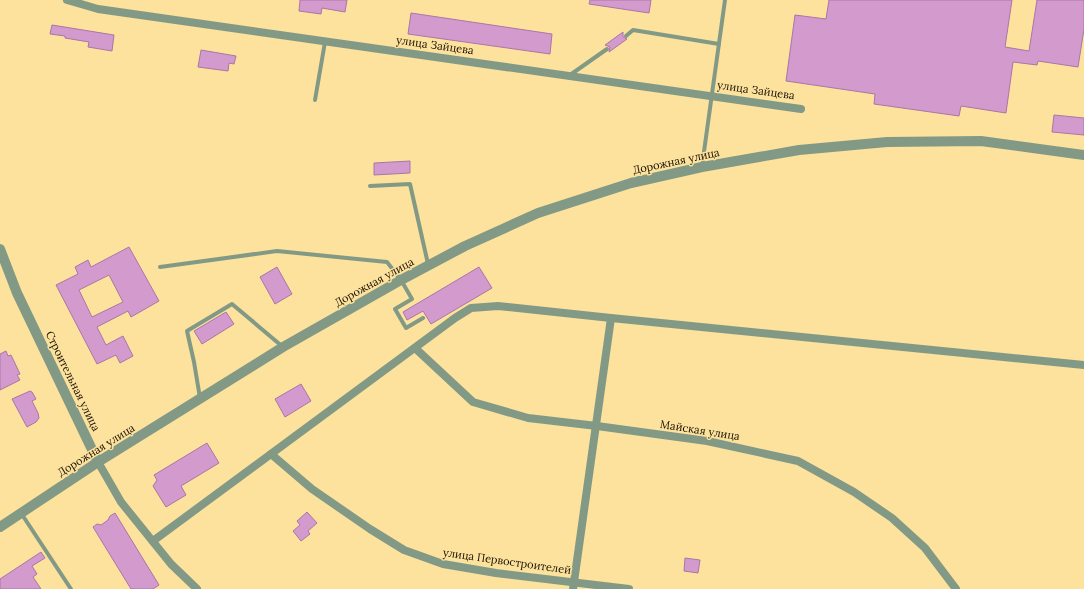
<svg xmlns="http://www.w3.org/2000/svg" width="1084" height="589" font-family="Lora,serif">
<style>
.building{fill:#d29acd;stroke:#aa76a6;fill-rule:evenodd}
.lines{fill:none;stroke-linecap:round;stroke-linejoin:round}
.service{stroke:#829a85;stroke-width:4}
.minor{stroke:#829a85;stroke-width:8}
.tertiary{stroke:#829a85;stroke-width:10}
.labels{text-anchor:middle;stroke-width:3;stroke-linejoin:round;paint-order:stroke}
.street-label{font-size:11px;fill:#190f00;stroke:#fce29d}
</style>
<rect width="100%" height="100%" fill="#fce29d"/>
<g class="building">
<polygon points="300,0 347,0 345,12 322,8 321,14 299,11"/>
<polygon points="590,0 651,0 649,13 589,4"/>
<polygon points="829,0 1012,0 1005,47 1029,51 1037,0 1084,0 1084,29 1078,67 1038,61 1037,65 1013,62 1006,113 961,106 959,116 874,104 875,94 786,81 795,15 826,19"/>
<polygon points="411,13 552,34 550,54 408,34"/>
<polygon points="52,25 114,35 112,51 88,47 89,42 65,38 65,36 50,34"/>
<polygon points="623,32 623,37 627,39 609,52 610,47 605,45"/>
<polygon points="201,50 236,56 234,64 229,63 228,71 198,67"/>
<polygon points="1054,115 1084,118 1084,135 1052,132"/>
<polygon points="410,161 410,173 374,175 374,163"/>
<path d="M129,247L159,301L131,317L128,311L97,327L106,345L123,336L133,356L120,363L116,355L97,364L56,285L78,274L75,267L88,260L91,267ZM109,275L123,302L92,317L79,290Z"/>
<polygon points="277,267 292,294 275,304 260,277"/>
<polygon points="479,267 492,288 431,324 423,311 407,320 403,312"/>
<polygon points="226,312 234,324 202,344 194,331"/>
<polygon points="6,351 8,356 11,355 20,374 17,375 20,380 0,390 0,354"/>
<polygon points="301,384 311,401 285,417 275,399"/>
<polygon points="30,391 32,392 36,399 32,401 38,413 39,418 36,422 27,427 12,399"/>
<polygon points="207,443 219,463 181,486 186,495 166,507 153,486 157,480 154,475"/>
<polygon points="307,512 317,523 308,531 310,534 301,541 293,531 300,525 297,521"/>
<polygon points="115,513 159,585 153,589 131,589 93,527 97,524 101,525 108,520 110,516"/>
<polygon points="41,552 45,558 32,566 37,574 33,577 41,589 0,589 0,579"/>
<polygon points="685,558 700,560 698,573 684,571"/>
</g>
<g class="lines">
<g class="service">
<polyline points="626,36 633,30 719,44"/>
<polyline points="570,75 607,49"/>
<polyline points="315,100 325,42"/>
<polyline points="702,166 725,0"/>
<polyline points="370,186 410,184 428,264"/>
<polyline points="160,267 277,251 387,262 401,280 412,299 395,309 406,328 423,318"/>
<polyline points="200,398 194,362 187,331 232,304 283,347"/>
<polyline points="21,513 71,589"/>
</g>
<g class="minor">
<polyline points="67,0 98,9 801,109"/>
<polyline points="415,348 473,402 528,418 597,426 707,441 798,461 854,492 892,518 925,548 956,589"/>
<polyline points="271,454 312,489 370,529 404,550 443,564 496,573 629,589"/>
<polyline points="98,462 121,502 171,564 197,589"/>
<polyline points="153,541 455,318 471,308 498,306 611,318 1084,365"/>
<polyline points="573,589 611,318"/>
</g>
<g class="tertiary">
<polyline points="0,249 17,293 98,462"/>
<polyline points="0,527 98,462 283,347 401,280 465,246 538,213 631,183 702,167 799,150 887,142 981,141 1084,155"/>
</g>
</g>
<g class="labels">
<g class="street-label">
<text transform="translate(435 45) rotate(8)" y="4">улица Зайцева</text>
<text transform="translate(756 90) rotate(8)" y="4">улица Зайцева</text>
<text transform="translate(676 161) rotate(-12)" y="4">Дорожная улица</text>
<text transform="translate(374 282) rotate(-29)" y="4">Дорожная улица</text>
<text transform="translate(73 381) rotate(64)" y="4">Строительная улица</text>
<text transform="translate(700 430) rotate(9)" y="4">Майская улица</text>
<text transform="translate(96 450) rotate(-32)" y="4">Дорожная улица</text>
<text transform="translate(507 561) rotate(8)" y="4">улица Первостроителей</text>
</g>
</g>
</svg>
